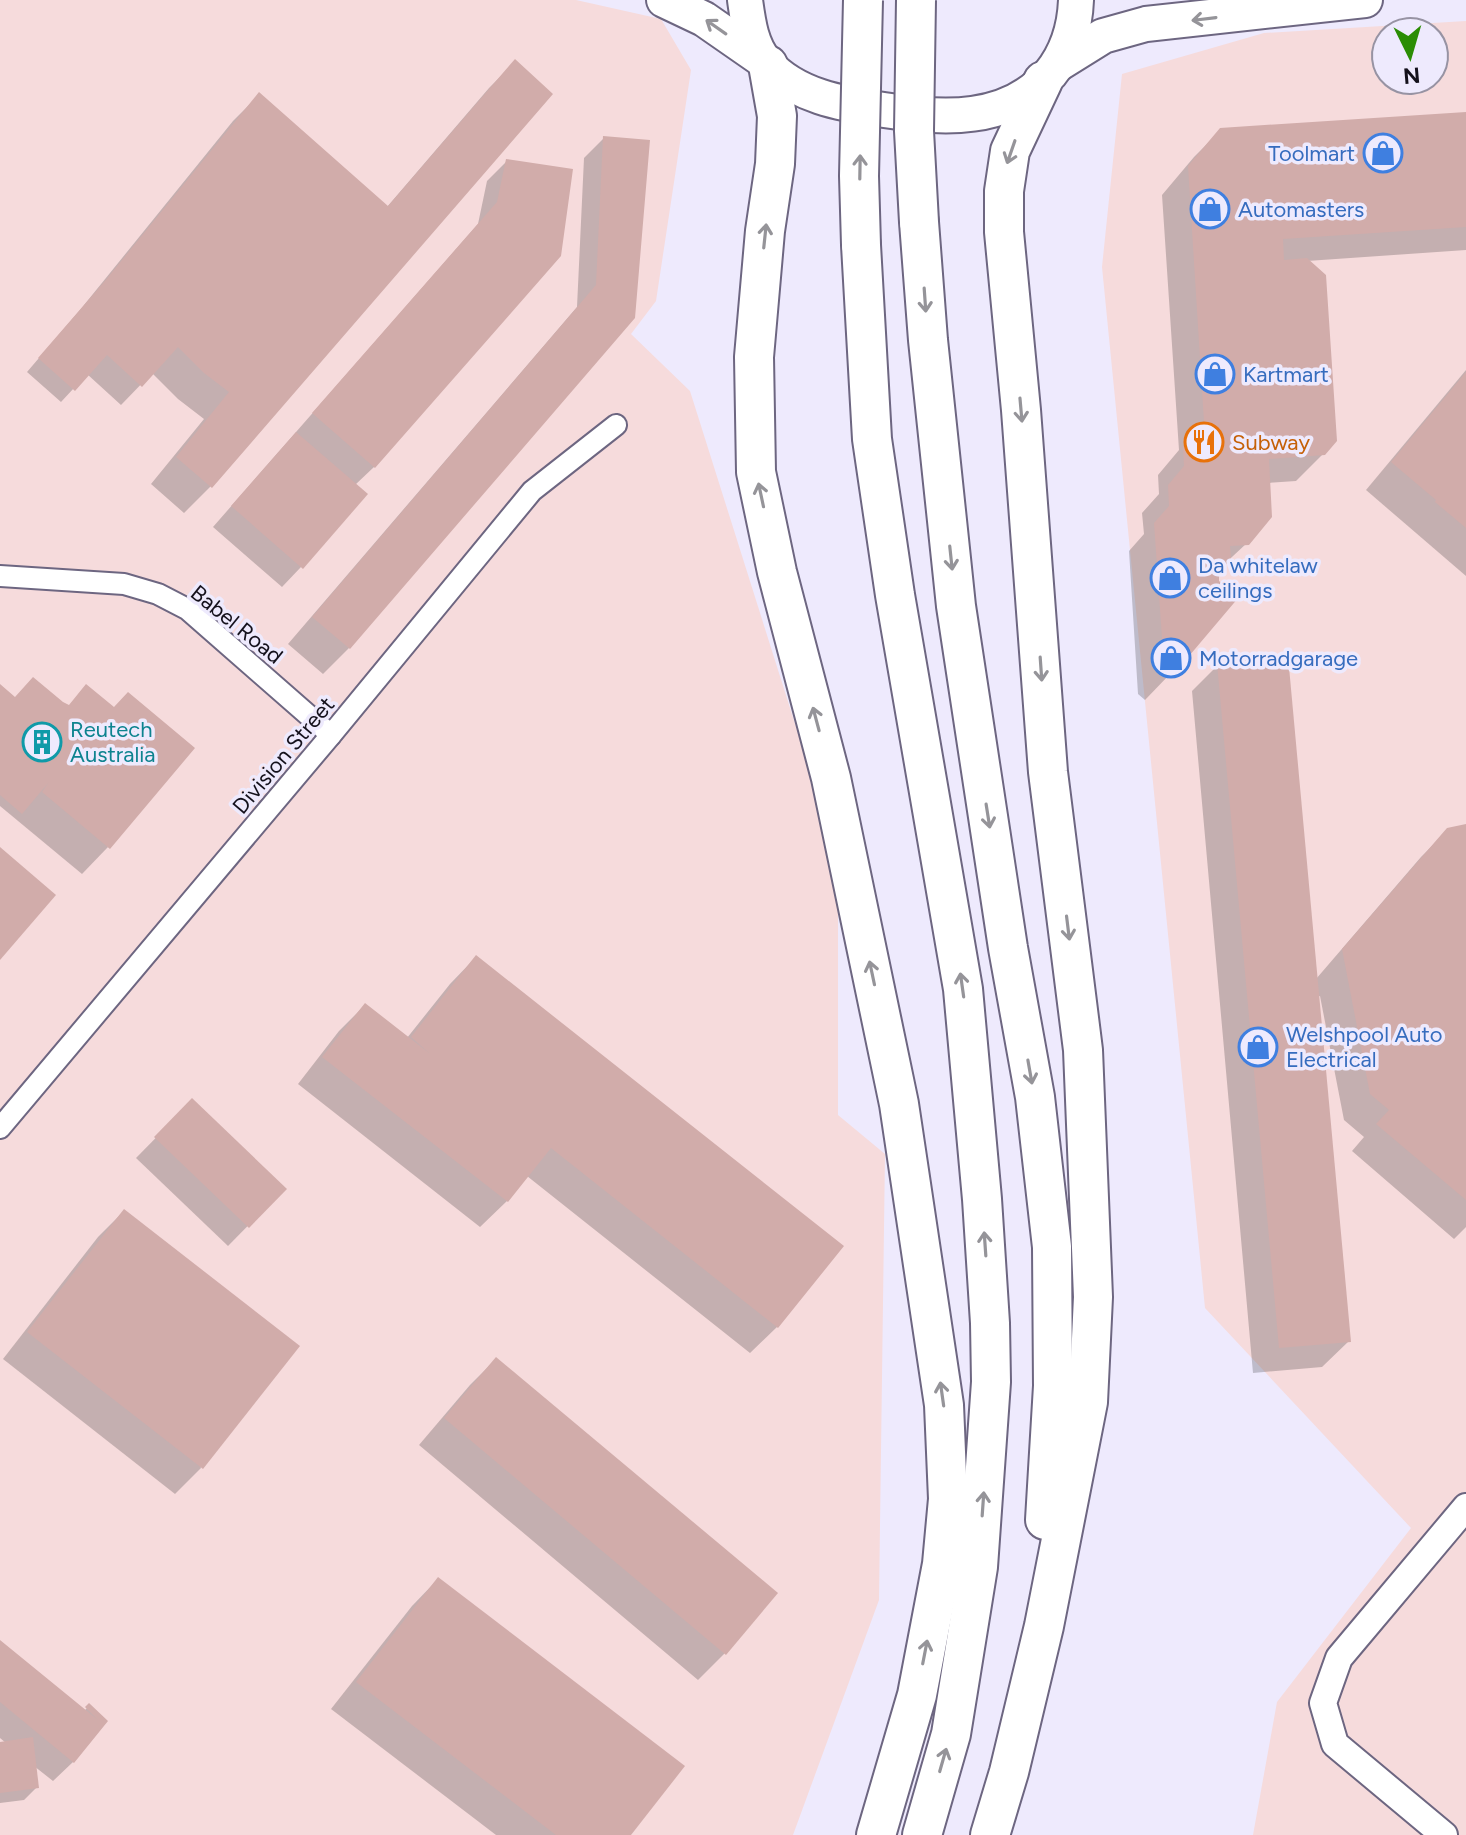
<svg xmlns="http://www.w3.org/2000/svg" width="1466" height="1835" font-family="Figtree,sans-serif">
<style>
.industrial{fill:#f6dbdc;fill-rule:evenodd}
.shadow{fill:#0003}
.building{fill:#d1acaa}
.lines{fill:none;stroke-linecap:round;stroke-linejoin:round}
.minor-casing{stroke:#6d6681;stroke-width:24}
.tertiary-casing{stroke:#6d6681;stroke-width:30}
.primary-casing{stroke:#6d6681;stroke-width:38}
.motorway-casing{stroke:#6d6681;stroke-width:42}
.minor{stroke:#fff;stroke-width:20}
.tertiary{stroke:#fff;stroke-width:26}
.primary{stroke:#fff;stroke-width:34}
.motorway{stroke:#fff;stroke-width:38}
.motorway-bridge-casing{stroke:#6d6681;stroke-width:42;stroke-linecap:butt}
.motorway-bridge{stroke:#fff;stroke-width:38}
.oneway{stroke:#959499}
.labels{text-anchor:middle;stroke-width:7;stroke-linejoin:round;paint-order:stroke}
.shop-label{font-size:22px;fill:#366cbe;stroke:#eeeafd;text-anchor:start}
.food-label{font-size:22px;fill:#c56008;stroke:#eeeafd;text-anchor:start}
.street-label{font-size:22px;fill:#14111c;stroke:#eeeafd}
.culture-label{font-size:22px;fill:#0d838f;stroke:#eeeafd;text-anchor:start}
</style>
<rect width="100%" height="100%" fill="#eeeafd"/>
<g class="industrial">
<polygon points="0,0 576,0 661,19 691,70 656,301 631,334 690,391 838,860 838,1115 885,1154 879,1600 793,1835 0,1835"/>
<path d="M1466,21V1835H1253L1277,1702L1411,1528L1205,1308L1102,267L1122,74L1264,33ZM1386,32H1434V80H1386Z"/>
</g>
<g class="shadow">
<polygon points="515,62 550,94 210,487 184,513 151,484 204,419 178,399 152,373 121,405 87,374 61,402 27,372 80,310 233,121 259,95 387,207 489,88"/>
<polygon points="1466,114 1466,250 1307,261 1323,454 1296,481 1268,483 1247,543 1218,570 1217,582 1236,598 1171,673 1145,700 1138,694 1129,551 1144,534 1142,513 1159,494 1158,475 1179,450 1162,195 1194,157 1221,130"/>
<polygon points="604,138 633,317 349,648 323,674 288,644 577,307 584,158"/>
<polygon points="507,161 571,170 374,467 355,485 301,567 282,587 213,527 478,224 487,181"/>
<polygon points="1466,370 1466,576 1366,490"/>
<polygon points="1218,665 1316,979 1421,857 1448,830 1466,826 1466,1227 1454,1239 1352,1151 1364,1137 1344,1120 1320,996 1317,997 1349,1341 1322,1367 1253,1373 1192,691"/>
<polygon points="0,686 108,847 82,874 0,806"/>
<polygon points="476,957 841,1247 777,1327 750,1353 527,1176 507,1201 480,1227 298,1084 339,1031 365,1005 407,1038 450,984"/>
<polygon points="192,1101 284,1189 228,1246 136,1158"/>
<polygon points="124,1211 201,1468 175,1494 3,1359 98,1237"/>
<polygon points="496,1359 775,1594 724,1654 698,1680 419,1445 470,1385"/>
<polygon points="438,1579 629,1835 496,1835 331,1709 412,1606"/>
<polygon points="0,1643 84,1711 89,1706 106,1722 73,1762 53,1781 34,1766 37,1787 24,1800 0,1803 0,1744 6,1743 0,1738"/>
</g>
<g class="building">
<polygon points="515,59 553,94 212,488 176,457 229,392 204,373 178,347 142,387 107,355 75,391 38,358 104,282 259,92 388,206"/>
<polygon points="1466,112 1466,227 1283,239 1284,260 1307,258 1326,275 1337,441 1325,455 1269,459 1272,517 1249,545 1230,546 1231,558 1219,573 1219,581 1239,597 1173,675 1164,667 1154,523 1169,506 1168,485 1184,466 1183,447 1204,422 1188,166 1220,128"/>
<polygon points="603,136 650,140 635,318 350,649 312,617 596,285"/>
<polygon points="506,159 573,169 561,256 375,468 312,413 497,202"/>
<polygon points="1466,372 1466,528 1435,502 1436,500 1391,462"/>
<polygon points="296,432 368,494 303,569 231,506"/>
<polygon points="1288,656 1351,1342 1279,1348 1217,663"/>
<polygon points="33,677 63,702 69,705 86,684 114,707 128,692 195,748 110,849 42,792 49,782 22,814 0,795 0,684 15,697"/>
<polygon points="1466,824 1466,1200 1376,1124 1389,1110 1370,1094 1342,949 1447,828"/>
<polygon points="0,847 56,895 0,960"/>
<polygon points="476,955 844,1246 778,1328 551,1148 508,1202 322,1057 365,1003 429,1053 411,1037"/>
<polygon points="192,1098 287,1189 249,1228 154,1137"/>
<polygon points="124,1209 300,1346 203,1469 27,1332"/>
<polygon points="496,1357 778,1593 726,1655 444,1418"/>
<polygon points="438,1577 685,1766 631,1835 556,1835 356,1682"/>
<polygon points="0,1640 98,1720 85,1707 89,1703 108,1721 74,1763 0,1702"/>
<polygon points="33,1737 39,1788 0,1793 0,1742"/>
</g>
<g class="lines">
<defs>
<g id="minor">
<polyline points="0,576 124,584 158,594 187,609 331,735"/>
<polyline points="0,1128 331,735 532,491 616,425"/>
</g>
<polyline id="tertiary" points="1444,1835 1335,1744 1323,1703 1339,1658 1466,1507"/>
<g id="primary">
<polyline points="664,0 704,19 763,60"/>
<path d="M745,0C748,22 751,46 766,63C795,96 842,104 884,110C942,119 1008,123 1050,74C1067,53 1075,27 1076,0"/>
<polyline points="1058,64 1103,36 1146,24 1365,0"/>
</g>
<g id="motorway">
<polyline points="768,65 777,116 775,164 765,231 754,357 756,472 777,572 831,778 899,1104 944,1405 948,1499 942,1564 917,1695 876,1835"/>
<polyline points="919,222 928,340 956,606 1008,948 1035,1097 1052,1247 1053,1386 1045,1520"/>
<polyline points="861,245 872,439 895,595 963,989 982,1199 990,1323 991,1382 978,1567 951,1734 922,1835"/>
<polyline points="990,1835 1009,1772 1044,1626 1088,1402 1093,1297 1083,1050 1048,772 1021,410 1004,232 1004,191 1010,151 1043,81"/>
</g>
</defs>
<use href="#minor" class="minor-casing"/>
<use href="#tertiary" class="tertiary-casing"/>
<use href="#primary" class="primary-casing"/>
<use href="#motorway" class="motorway-casing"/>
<use href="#minor" class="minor"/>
<use href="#tertiary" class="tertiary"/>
<use href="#primary" class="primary"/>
<use href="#motorway" class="motorway"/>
<defs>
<g id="motorway-bridge">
<polyline points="916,0 914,131 919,222"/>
<polyline points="861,245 859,176 863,0"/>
</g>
</defs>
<use href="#motorway-bridge" class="motorway-bridge-casing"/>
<use href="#motorway-bridge" class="motorway-bridge"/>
</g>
<defs><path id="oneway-shaft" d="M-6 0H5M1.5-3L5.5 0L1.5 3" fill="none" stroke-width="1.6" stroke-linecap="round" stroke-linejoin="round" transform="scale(2)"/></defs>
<g class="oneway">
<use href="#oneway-shaft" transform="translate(1204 19) rotate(173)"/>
<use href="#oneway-shaft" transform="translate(716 27) rotate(-145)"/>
<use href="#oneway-shaft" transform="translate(1011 152) rotate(109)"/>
<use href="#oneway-shaft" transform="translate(860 167) rotate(-89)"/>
<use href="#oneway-shaft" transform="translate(765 236) rotate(-84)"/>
<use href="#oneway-shaft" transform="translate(925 300) rotate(86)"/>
<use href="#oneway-shaft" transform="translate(1021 410) rotate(85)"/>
<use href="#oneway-shaft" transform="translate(761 495) rotate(-102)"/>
<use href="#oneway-shaft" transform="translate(951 558) rotate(84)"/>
<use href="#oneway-shaft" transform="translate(1041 669) rotate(86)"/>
<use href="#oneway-shaft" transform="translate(816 719) rotate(-105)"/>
<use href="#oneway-shaft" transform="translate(988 816) rotate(81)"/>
<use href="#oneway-shaft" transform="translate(1068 928) rotate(83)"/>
<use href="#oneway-shaft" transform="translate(872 973) rotate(-102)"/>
<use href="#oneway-shaft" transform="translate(962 985) rotate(-98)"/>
<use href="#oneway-shaft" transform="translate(1030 1072) rotate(80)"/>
<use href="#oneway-shaft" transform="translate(985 1244) rotate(-94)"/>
<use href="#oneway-shaft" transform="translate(942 1394) rotate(-98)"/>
<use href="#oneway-shaft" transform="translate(983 1504) rotate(-86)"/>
<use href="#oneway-shaft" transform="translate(925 1652) rotate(-79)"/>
<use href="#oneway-shaft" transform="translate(943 1760) rotate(-74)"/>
</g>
<defs>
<symbol id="shop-ring" viewBox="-11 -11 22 22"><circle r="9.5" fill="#eeeafd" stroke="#3f7fe0" stroke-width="1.5"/><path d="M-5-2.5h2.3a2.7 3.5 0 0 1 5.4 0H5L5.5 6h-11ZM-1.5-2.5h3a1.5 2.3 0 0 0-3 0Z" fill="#3f7fe0"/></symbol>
<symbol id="restaurant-ring" viewBox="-11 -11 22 22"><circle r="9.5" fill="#eeeafd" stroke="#e8710a" stroke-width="1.5"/><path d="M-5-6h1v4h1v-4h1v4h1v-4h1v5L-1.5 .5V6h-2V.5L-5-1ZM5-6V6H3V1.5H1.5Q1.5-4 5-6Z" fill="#e8710a"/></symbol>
<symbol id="building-ring" viewBox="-11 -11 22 22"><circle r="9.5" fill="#eeeafd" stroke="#0f9aa8" stroke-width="1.5"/><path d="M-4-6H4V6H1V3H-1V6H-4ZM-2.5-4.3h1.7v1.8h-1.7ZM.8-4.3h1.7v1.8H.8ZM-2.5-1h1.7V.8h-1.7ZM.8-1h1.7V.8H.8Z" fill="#0f9aa8"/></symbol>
</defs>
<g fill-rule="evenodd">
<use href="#shop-ring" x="1361" y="131" width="44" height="44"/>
<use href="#shop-ring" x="1188" y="187" width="44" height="44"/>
<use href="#shop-ring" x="1193" y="352" width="44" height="44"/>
<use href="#restaurant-ring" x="1182" y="420" width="44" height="44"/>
<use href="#shop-ring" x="1148" y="556" width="44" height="44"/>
<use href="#shop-ring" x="1149" y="636" width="44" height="44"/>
<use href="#building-ring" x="20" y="720" width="44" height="44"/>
<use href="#shop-ring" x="1236" y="1025" width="44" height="44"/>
</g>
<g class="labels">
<g class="shop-label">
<text x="1355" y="161" text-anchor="end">Toolmart</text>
<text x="1238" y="217">Automasters</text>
<text x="1243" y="382">Kartmart</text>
<text x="1198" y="573">Da whitelaw<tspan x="1198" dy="25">ceilings</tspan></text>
<text x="1199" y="666">Motorradgarage</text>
<text x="1286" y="1042">Welshpool Auto<tspan x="1286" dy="25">Electrical</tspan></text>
</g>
<g class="food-label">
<text x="1232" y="450">Subway</text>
</g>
<g class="street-label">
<text transform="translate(237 624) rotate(39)" y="8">Babel Road</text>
<text transform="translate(283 755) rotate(-50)" y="8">Division Street</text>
</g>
<g class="culture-label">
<text x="70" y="737">Reutech<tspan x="70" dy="25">Australia</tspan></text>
</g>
</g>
<g transform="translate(1410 56) rotate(175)"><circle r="38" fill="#eeeafd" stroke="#9793a3" stroke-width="2"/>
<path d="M0-6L14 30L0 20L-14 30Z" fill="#2b8d04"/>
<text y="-12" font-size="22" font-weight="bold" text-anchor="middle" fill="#14111c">N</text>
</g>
</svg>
